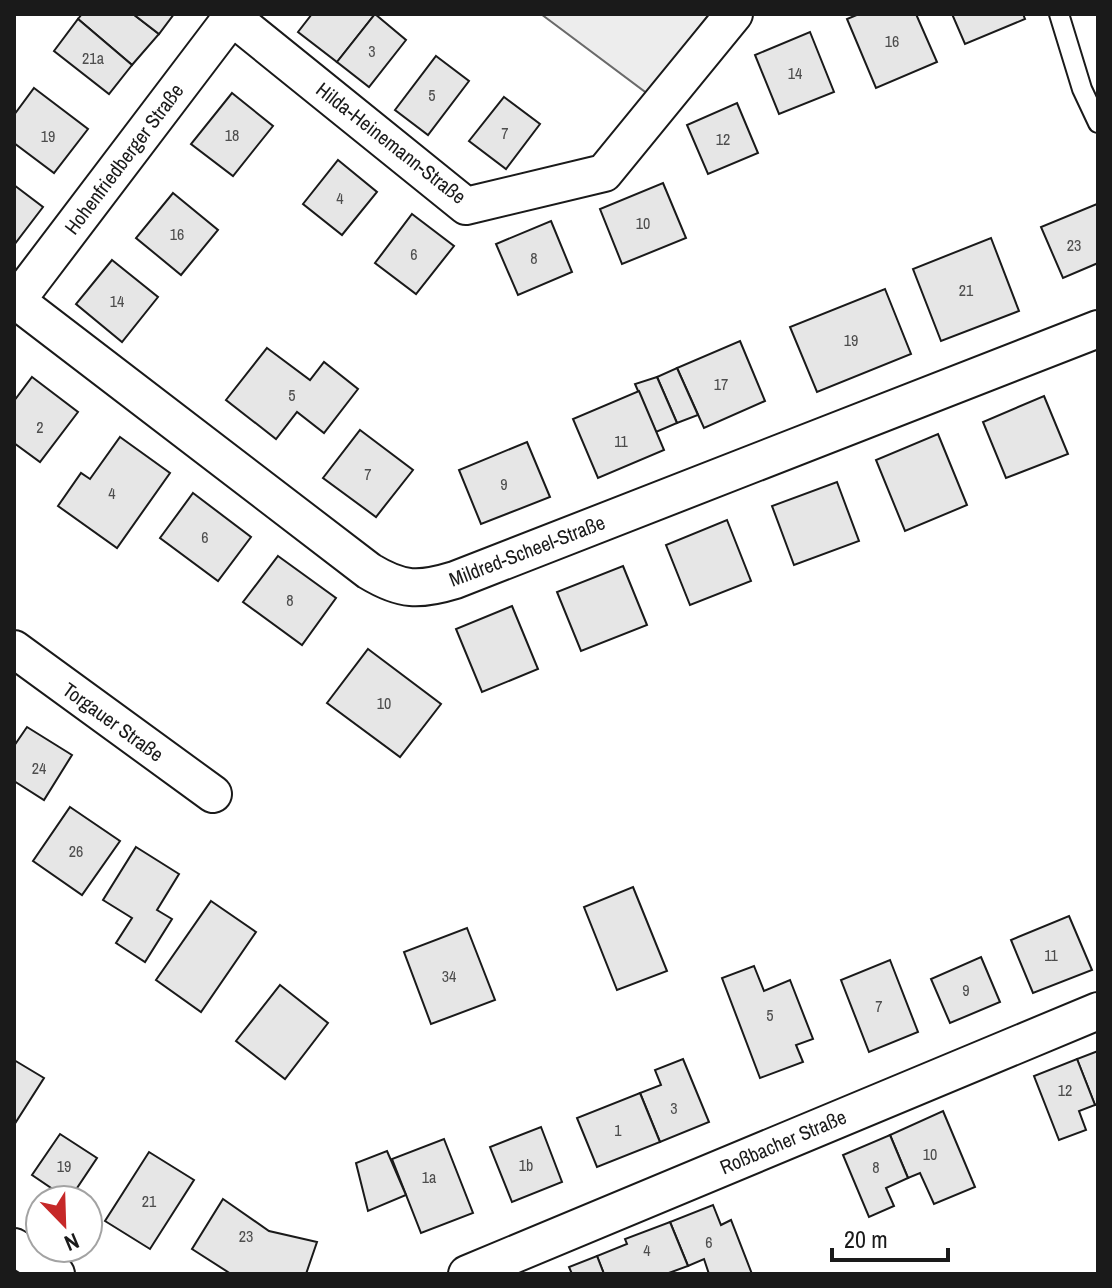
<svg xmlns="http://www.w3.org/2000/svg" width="1112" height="1288" font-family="'Archivo Narrow',sans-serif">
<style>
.built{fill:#ededed;stroke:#6a6a6a;stroke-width:2}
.building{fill:#e6e6e6;stroke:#1a1a1a;stroke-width:2}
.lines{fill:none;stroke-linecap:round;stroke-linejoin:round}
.lane-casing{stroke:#1a1a1a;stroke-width:22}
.street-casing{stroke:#1a1a1a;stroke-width:40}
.lane{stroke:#fff;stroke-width:18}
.street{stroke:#fff;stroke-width:36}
.labels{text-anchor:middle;stroke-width:6;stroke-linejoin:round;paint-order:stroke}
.number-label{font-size:16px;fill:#4d4d4d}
.street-label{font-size:20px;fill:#1a1a1a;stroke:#fff}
</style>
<rect width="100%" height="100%" fill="#fff"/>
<polygon class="built" points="541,14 709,14 648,94"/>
<g class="building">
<polygon points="82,14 133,14 159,34 132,65 78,19"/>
<polygon points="133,14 174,14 159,34"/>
<polygon points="312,14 375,14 337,62 298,32"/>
<polygon points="375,14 406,40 369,87 337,62"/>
<polygon points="859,14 916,14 937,62 876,88 847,19"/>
<polygon points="952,14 1023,14 1025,19 965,44"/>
<polygon points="78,19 132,65 109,94 54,51"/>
<polygon points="810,32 834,92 779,114 755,55"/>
<polygon points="436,56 469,81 428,135 395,110"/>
<polygon points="34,88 88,129 54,173 14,143 14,115"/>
<polygon points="232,93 273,126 233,176 191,144"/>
<polygon points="504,97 540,124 506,169 469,141"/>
<polygon points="737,103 758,153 708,174 687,125"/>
<polygon points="338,160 377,192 342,235 303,204"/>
<polygon points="663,183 686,238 622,264 600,209"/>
<polygon points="14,185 43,207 14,245"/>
<polygon points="173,193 218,230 181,275 136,238"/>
<polygon points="1097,204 1098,263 1063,278 1041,227"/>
<polygon points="412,214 454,246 416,294 375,263"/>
<polygon points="551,221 572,272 518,295 496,244"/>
<polygon points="991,238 1019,311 941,341 913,269"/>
<polygon points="112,260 158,297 122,342 76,304"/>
<polygon points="885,289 911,354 817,392 790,327"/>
<polygon points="740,341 765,401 704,428 677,368"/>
<polygon points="267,348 310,380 324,362 358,389 324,433 297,412 276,439 226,400"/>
<polygon points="677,368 698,415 677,423 657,377"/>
<polygon points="32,377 78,412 40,462 14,443 14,401"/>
<polygon points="657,377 677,423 656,432 635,384"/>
<polygon points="639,391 664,450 598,478 573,419"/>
<polygon points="1044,396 1068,454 1006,478 983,422"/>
<polygon points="360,430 413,470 376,517 323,478"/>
<polygon points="938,434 967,505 905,531 876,460"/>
<polygon points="120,437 170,473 117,548 58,506 81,473 90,479"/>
<polygon points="527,442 550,497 481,524 459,470"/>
<polygon points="837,482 859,541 794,565 772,506"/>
<polygon points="193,493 251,537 218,581 160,538"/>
<polygon points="727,520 751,581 690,605 666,545"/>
<polygon points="278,556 336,598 302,645 243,602"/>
<polygon points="623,566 647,625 581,651 557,592"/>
<polygon points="512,606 538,669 482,692 456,629"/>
<polygon points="368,649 441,704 400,757 327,703"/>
<polygon points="27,727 72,755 44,800 14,781 14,746"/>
<polygon points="70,807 120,841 82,895 33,861"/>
<polygon points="136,847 179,874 157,910 172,919 145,962 116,943 132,918 103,900"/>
<polygon points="633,887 667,971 617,990 584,907"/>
<polygon points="211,901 256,932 201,1012 156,980"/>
<polygon points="1069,916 1092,970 1033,993 1011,940"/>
<polygon points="467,928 495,1000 431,1024 404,952"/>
<polygon points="981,957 1000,1002 950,1023 931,979"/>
<polygon points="890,960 918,1032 869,1052 841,980"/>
<polygon points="754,966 764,991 790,980 813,1039 796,1045 803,1062 760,1078 722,978"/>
<polygon points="280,985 328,1023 285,1079 236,1041"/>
<polygon points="1098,1051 1098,1104 1095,1105 1077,1059"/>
<polygon points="683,1059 709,1122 660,1142 640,1093 661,1085 655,1070"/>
<polygon points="1077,1059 1095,1105 1079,1111 1086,1130 1059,1140 1034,1076"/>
<polygon points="14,1060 44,1078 14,1125"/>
<polygon points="640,1093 660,1142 597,1167 577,1118"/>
<polygon points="943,1111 975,1187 934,1204 920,1173 908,1178 890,1135"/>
<polygon points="541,1127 562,1182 512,1202 490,1147"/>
<polygon points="60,1134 97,1158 69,1200 32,1175"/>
<polygon points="890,1135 908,1178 886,1188 894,1206 869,1217 843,1155"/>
<polygon points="444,1139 473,1213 421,1233 392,1159"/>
<polygon points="387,1151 406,1195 368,1211 356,1163"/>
<polygon points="149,1152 194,1180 150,1249 105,1221"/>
<polygon points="223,1199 269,1231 317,1242 306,1274 231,1274 192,1249"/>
<polygon points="713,1205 721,1225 731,1220 752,1274 709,1274 704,1259 688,1266 670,1222"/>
<polygon points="670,1222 688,1266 666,1274 604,1274 597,1256 627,1244 625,1239"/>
<polygon points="597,1256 604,1274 572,1274 569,1267"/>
</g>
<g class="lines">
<defs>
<polyline id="lane" points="1059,14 1082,89 1098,123"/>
<g id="street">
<polyline points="232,17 466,206 604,173 734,14"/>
<path d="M14,299L369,571C402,591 419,591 455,580L1098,329"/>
<polyline points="14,304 234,14"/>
<polyline points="14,649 213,794"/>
<polyline points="14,1247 56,1274"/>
<polyline points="467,1274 1098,1011"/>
</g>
</defs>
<use href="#lane" class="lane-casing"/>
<use href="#street" class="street-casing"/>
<use href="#lane" class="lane"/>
<use href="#street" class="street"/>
</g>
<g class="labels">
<g class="number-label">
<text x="892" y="47">16</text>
<text x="372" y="57">3</text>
<text x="93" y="64">21a</text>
<text x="795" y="79">14</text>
<text x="432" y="101">5</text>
<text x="505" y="139">7</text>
<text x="232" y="141">18</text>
<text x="48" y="142">19</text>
<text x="723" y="145">12</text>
<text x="340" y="204">4</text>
<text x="643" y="229">10</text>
<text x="177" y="240">16</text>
<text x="1074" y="251">23</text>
<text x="414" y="260">6</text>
<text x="534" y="264">8</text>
<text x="966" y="296">21</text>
<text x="117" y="307">14</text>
<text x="851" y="346">19</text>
<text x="721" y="390">17</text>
<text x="292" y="401">5</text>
<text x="40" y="433">2</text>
<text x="621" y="447">11</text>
<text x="368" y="480">7</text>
<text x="504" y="490">9</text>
<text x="112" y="499">4</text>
<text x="205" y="543">6</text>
<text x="290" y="606">8</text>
<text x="384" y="709">10</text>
<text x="39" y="774">24</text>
<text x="76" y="857">26</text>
<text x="1051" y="961">11</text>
<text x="449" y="982">34</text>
<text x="966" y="996">9</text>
<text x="879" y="1012">7</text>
<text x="770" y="1021">5</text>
<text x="1065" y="1096">12</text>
<text x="674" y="1114">3</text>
<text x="618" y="1136">1</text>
<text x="930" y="1160">10</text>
<text x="526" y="1171">1b</text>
<text x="64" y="1172">19</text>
<text x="876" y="1173">8</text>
<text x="429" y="1183">1a</text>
<text x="149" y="1207">21</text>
<text x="246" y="1242">23</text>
<text x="709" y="1248">6</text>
<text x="647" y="1256">4</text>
</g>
<g class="street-label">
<text transform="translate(391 143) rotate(38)" y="7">Hilda-Heinemann-Straße</text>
<text transform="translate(124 159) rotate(-53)" y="7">Hohenfriedberger Straße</text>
<text transform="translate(527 551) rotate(-21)" y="7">Mildred-Scheel-Straße</text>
<text transform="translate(113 722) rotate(36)" y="7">Torgauer Straße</text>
<text transform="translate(783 1142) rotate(-23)" y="7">Roßbacher Straße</text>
</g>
</g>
<rect width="1112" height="1288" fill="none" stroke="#1a1a1a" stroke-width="32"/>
<g transform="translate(64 1224) rotate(157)"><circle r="38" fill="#ffffff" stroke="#a3a3a3" stroke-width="2"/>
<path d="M0-6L14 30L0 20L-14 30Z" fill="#c62828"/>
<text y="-12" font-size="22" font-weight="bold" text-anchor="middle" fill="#1a1a1a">N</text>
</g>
<path d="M832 1248v12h116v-12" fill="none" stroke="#1a1a1a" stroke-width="4"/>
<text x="844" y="1248" font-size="24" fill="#1a1a1a" stroke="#ffffff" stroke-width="6" paint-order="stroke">20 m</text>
</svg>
